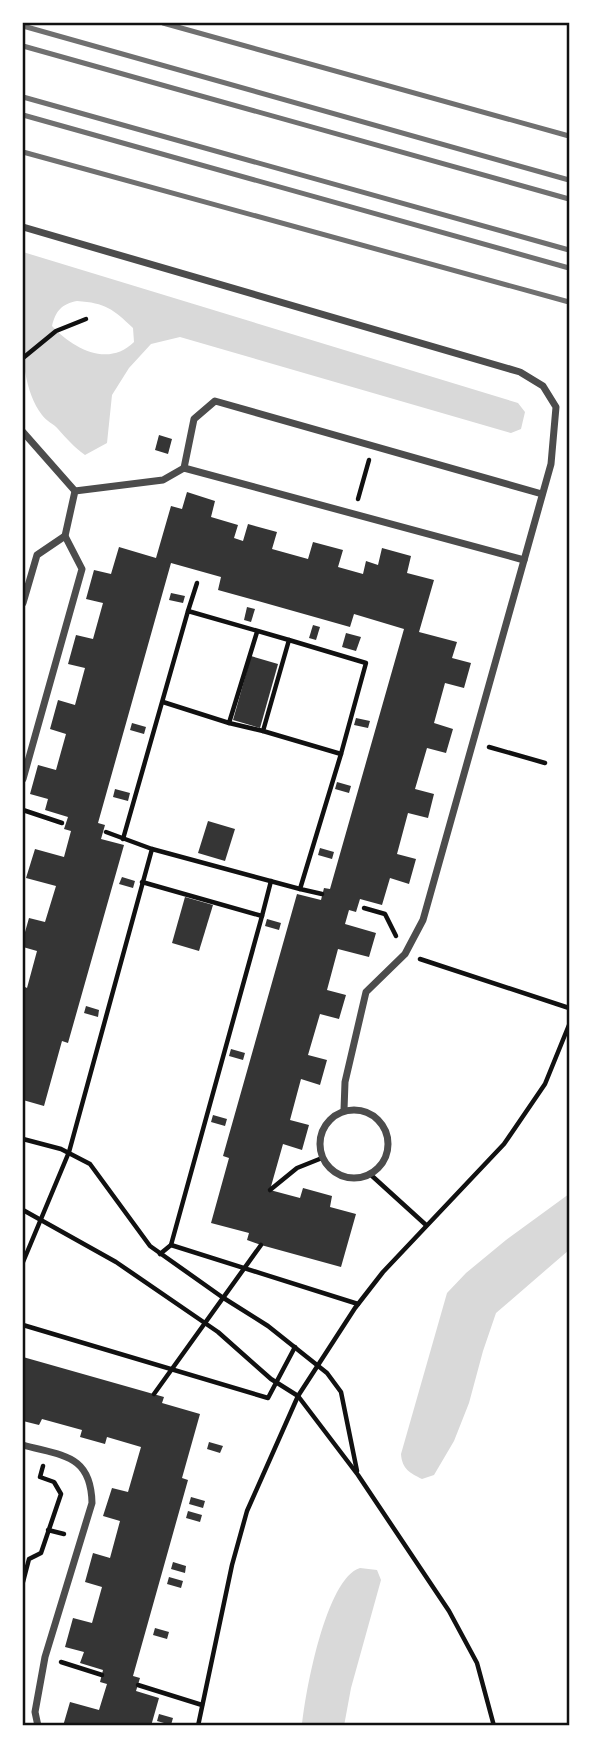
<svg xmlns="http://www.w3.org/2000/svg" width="592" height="1749" font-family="'Exo 2',sans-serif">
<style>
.water{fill:#d9d9d9;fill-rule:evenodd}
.building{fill:#353535}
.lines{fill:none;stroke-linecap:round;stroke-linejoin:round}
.path{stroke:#111;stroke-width:4.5}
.minor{stroke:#4c4c4c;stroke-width:7}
.rail{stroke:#707070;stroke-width:5}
.neatline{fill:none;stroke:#111;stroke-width:2.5}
</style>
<rect width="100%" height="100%" fill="#fff"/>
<g class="water">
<path d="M23,252L518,403L525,412L521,429L511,433L180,337L151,344L129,368L112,395L107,443L85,455C74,447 67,439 58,429C54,424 46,421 42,415C13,377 23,298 23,252ZM77,301C106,303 113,309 133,328L134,342C108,368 72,348 52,326C56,310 62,304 77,301Z"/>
<path d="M569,1194V1250L496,1313L483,1351L469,1403L454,1441L434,1475L422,1479C410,1473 402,1469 401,1454L447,1293L466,1273L506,1240Z"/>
<path d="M360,1568L377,1570L381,1580L351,1688L344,1726H302C305,1693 326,1578 360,1568Z"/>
</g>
<g class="building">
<polygon points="159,435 172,439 168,454 155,450"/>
<polygon points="187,492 215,501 211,517 238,525 234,538 243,541 248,524 277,532 272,549 308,559 313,542 343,550 338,567 363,574 366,561 378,565 382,548 411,556 407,573 434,580 419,632 457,642 452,658 471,663 464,688 445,683 434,723 453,729 446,753 427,748 415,789 434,794 428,818 408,813 397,854 416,859 409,884 390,878 382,905 360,899 356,912 349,910 345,924 376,933 369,957 338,949 327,990 346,995 339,1019 320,1014 308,1055 327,1060 320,1085 301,1079 290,1120 309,1125 302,1150 283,1144 270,1190 300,1198 303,1188 332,1196 330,1207 356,1214 341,1267 261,1245 247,1240 249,1233 211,1223 229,1158 223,1156 297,894 321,900 324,888 330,889 404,629 354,614 350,627 258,601 218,590 221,577 171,563 98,823 105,825 101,839 124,845 68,1043 62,1041 44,1106 23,1100 23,986 27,988 37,951 23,947 23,939 29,918 45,922 56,886 26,878 35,849 64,857 71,831 64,829 68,817 45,810 48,799 30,794 38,765 56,770 66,734 50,729 58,700 75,705 85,668 68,664 76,635 93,639 103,603 86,599 94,570 111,574 119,547 156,558 171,506 182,509"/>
<polygon points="171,593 185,596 183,603 169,600"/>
<polygon points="247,607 255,609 251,622 244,620"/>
<polygon points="313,625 320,627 316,640 309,638"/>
<polygon points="346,633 361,637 356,651 342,647"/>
<polygon points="251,656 278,664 260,728 233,720"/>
<polygon points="356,718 370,721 368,728 354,725"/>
<polygon points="132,723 146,727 144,734 130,730"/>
<polygon points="337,782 351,786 349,793 335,789"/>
<polygon points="115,789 130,793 128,801 113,797"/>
<polygon points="208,821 235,829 225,861 198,853"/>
<polygon points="320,848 334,852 332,859 318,855"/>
<polygon points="122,877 135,881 133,888 119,884"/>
<polygon points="185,897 213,905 199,951 172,943"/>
<polygon points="267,919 281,923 279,930 265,926"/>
<polygon points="86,1006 99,1010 98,1017 84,1013"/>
<polygon points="231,1049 245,1053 243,1060 229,1056"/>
<polygon points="213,1115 227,1119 225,1126 211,1122"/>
<polygon points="23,1357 164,1397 162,1403 200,1414 182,1478 188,1480 133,1676 140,1678 136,1691 159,1698 151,1726 63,1726 70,1702 99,1710 107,1684 100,1682 103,1670 80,1663 84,1652 65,1647 73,1618 92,1623 102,1587 85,1582 93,1553 110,1558 120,1521 103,1516 112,1488 128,1492 141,1447 107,1437 105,1444 80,1437 82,1430 42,1419 39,1425 23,1421"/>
<polygon points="209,1442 223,1446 220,1453 207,1449"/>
<polygon points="191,1497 205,1501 203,1508 189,1504"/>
<polygon points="188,1511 202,1515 200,1522 186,1518"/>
<polygon points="173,1562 186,1566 185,1573 171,1569"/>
<polygon points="169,1577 183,1581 181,1588 167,1584"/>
<polygon points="155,1628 169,1632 167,1639 153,1635"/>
<polygon points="159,1714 173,1718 171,1725 157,1721"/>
</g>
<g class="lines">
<g class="path">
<polyline points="23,358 56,331 86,319"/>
<polyline points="358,499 369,460"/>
<polyline points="188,611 197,583"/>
<polyline points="289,640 366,663 341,754"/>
<polyline points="163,702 229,723 257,632"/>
<polyline points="229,723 263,731"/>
<polyline points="489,747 545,763"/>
<polyline points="23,810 62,823"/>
<polyline points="106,832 152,849 300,889"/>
<polyline points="123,839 188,611 289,640 263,731 341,754 300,889 322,894"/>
<polyline points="142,882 262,916 171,1245"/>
<polyline points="364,908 385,914 396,936"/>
<polyline points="262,916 271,881"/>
<polyline points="420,959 569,1008"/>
<polyline points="23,1139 61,1149 90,1164 150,1246 222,1297 268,1326 327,1373 341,1392 357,1471"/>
<polyline points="371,1175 426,1225"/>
<polyline points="270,1190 297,1168 322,1158"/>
<polyline points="23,1210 116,1262 218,1332 271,1379 298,1396 358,1475 449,1611 477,1663 494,1726"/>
<polyline points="160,1254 171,1245 358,1304"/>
<polyline points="23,1262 69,1152 152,849"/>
<polyline points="23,1325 268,1398 295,1347"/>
<polyline points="154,1394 261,1245"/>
<polyline points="48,1530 64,1534"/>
<polyline points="23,1582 29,1559 41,1553 61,1494 54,1482 40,1477 43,1466"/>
<polyline points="61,1662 102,1675"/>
<polyline points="138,1685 202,1705"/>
<polyline points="198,1726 232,1565 247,1511 298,1396 355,1308 383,1272 504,1144 545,1084 569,1025"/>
</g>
<g class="minor">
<polyline points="23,227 520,372 543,386 556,407 551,464 423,920 405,954 366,992 345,1082 344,1110"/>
<polyline points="23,432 75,491"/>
<polyline points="184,468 194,419 215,401 542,494"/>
<polyline points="23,603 37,555 65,536"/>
<polyline points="23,779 82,569 65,536 75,491 163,480 184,468 524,560"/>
<circle cx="354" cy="1144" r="34"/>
<path d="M23,1445C62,1456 91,1454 92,1503L45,1657L35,1712L38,1726"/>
</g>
<g class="rail">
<polyline points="163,23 569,136"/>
<polyline points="23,26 569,180"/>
<polyline points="23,46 569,199"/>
<polyline points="23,97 569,250"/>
<polyline points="23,115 569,268"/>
<polyline points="23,152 569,302"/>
</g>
</g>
<rect width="592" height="1749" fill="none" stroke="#ffffff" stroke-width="49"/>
<rect x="24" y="24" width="544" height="1700" class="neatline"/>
</svg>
